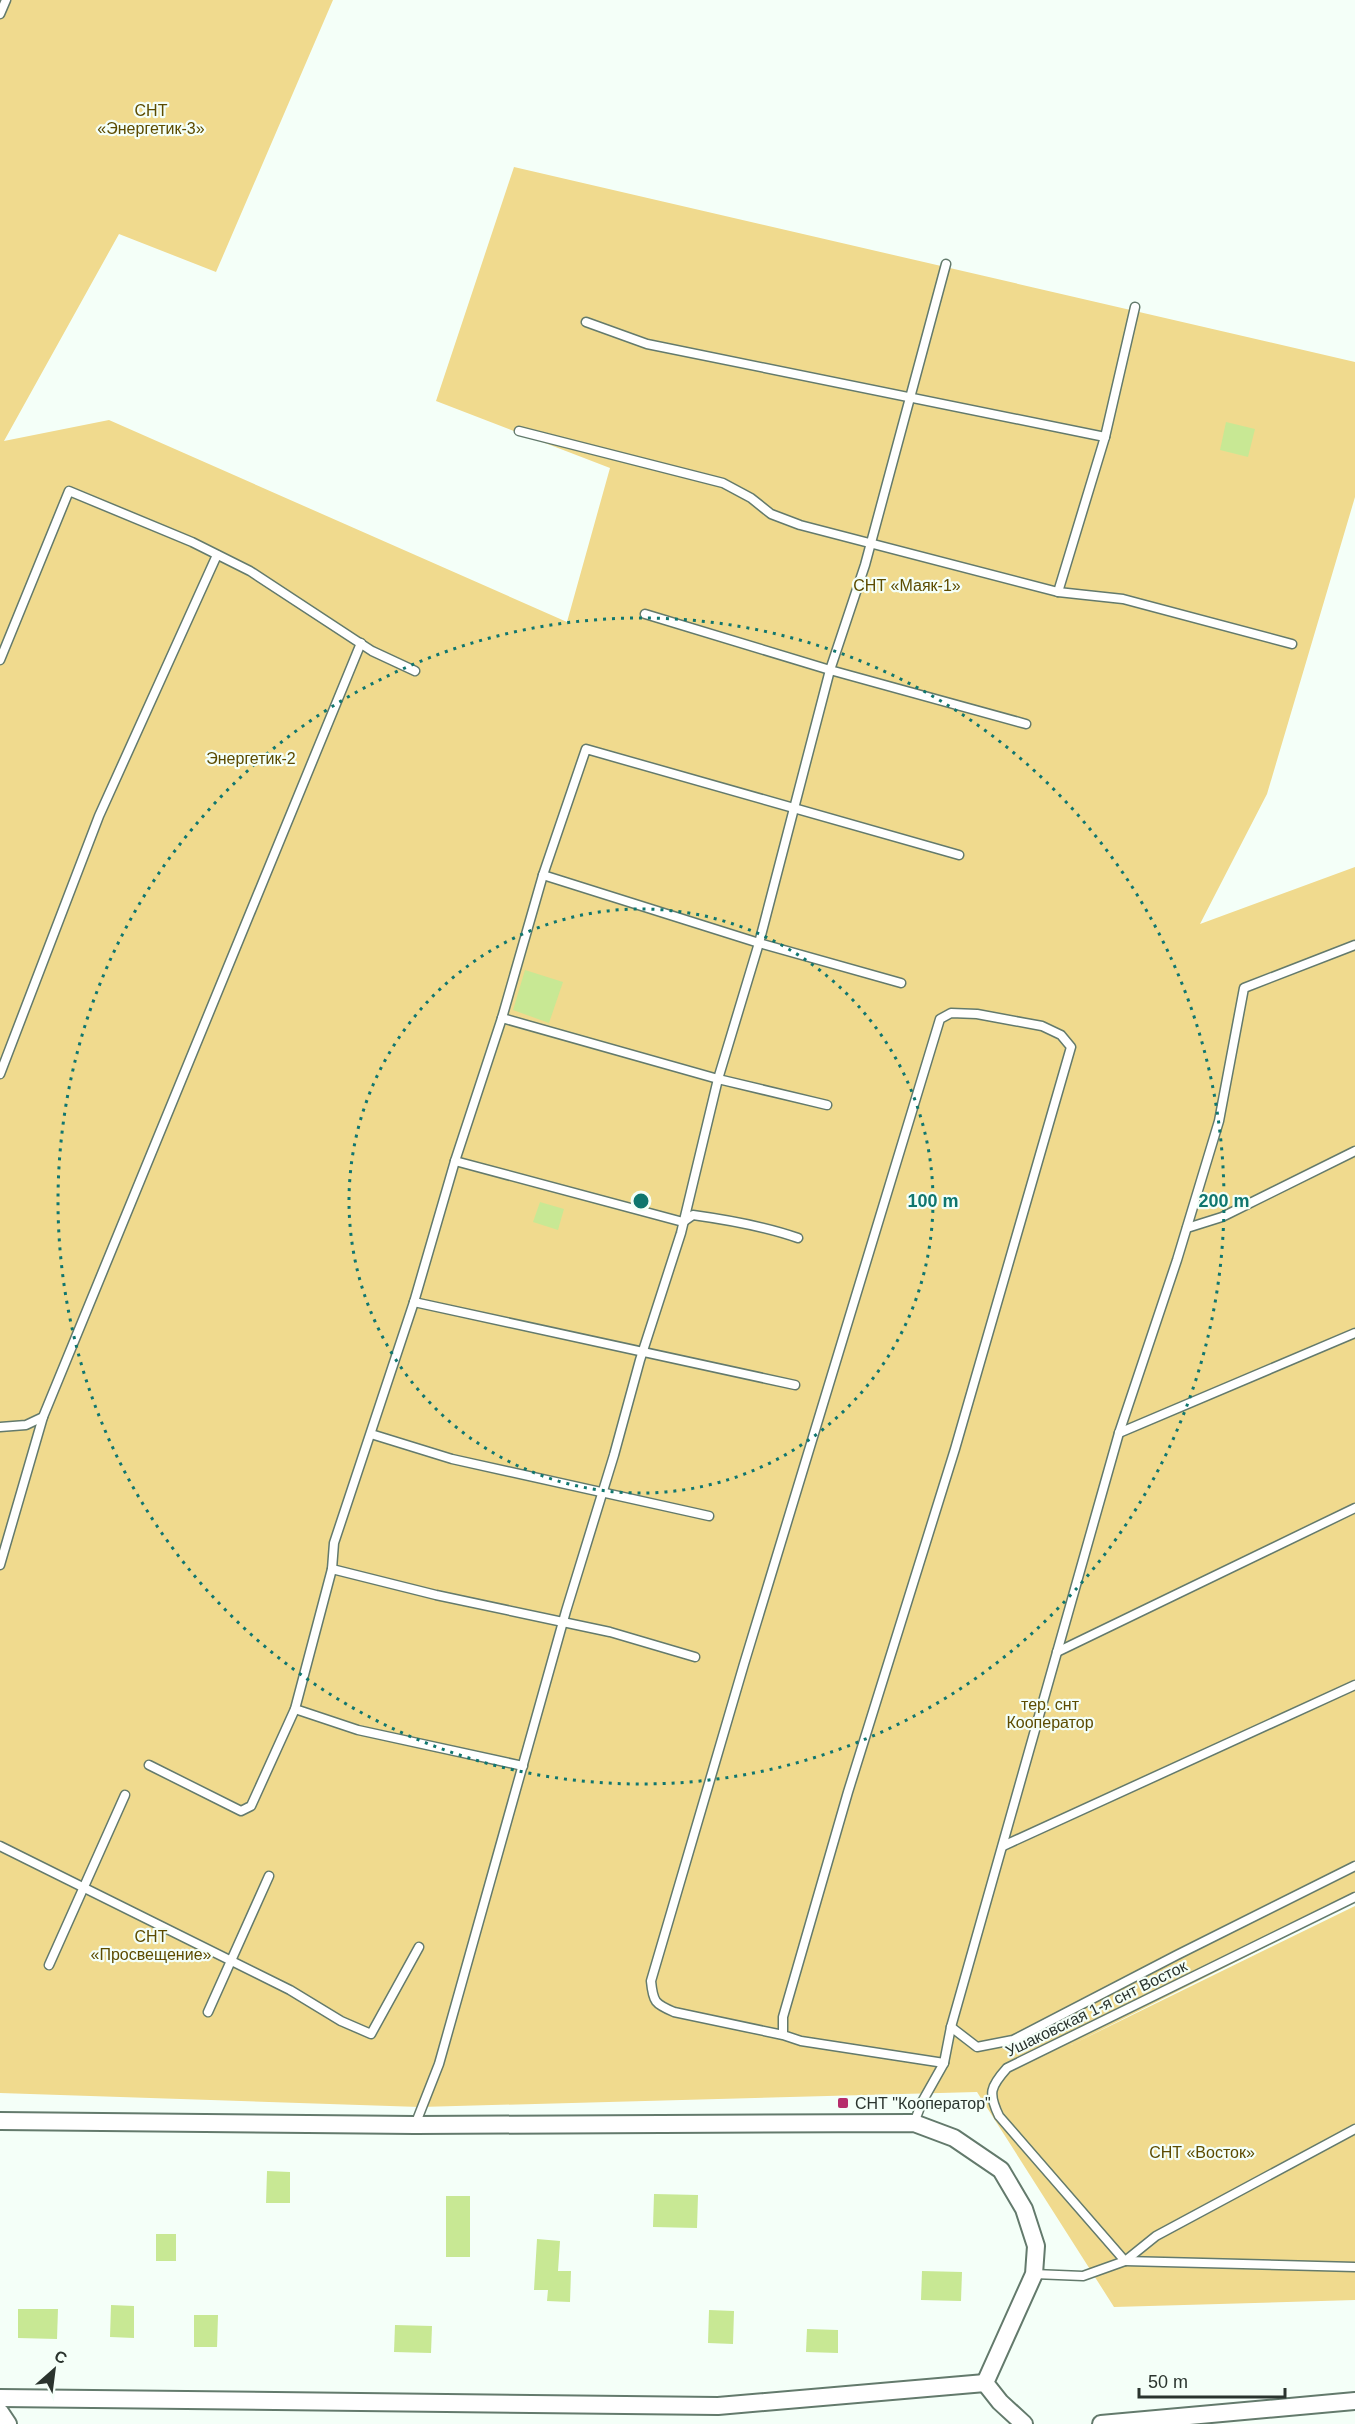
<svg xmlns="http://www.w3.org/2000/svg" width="1355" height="2424" font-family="Helvetica,sans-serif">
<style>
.green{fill:#f0da8e}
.building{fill:#c8e894}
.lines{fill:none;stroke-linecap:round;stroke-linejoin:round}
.lane-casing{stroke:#637a6c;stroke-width:11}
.street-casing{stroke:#637a6c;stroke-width:20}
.lane{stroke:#fff;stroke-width:8}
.street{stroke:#fff;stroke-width:16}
.ring{fill:none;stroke:#0f766e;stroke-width:3;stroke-dasharray:3 6}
.poi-dot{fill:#b62d6c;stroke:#f4fff8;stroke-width:2}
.labels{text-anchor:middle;stroke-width:4.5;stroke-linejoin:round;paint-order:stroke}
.park-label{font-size:16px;fill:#5c4b00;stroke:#f4fff8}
.street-label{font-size:16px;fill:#2a342e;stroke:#f4fff8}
.poi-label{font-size:16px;fill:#2a342e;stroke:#f4fff8;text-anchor:start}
.centre{fill:#0f766e;stroke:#f4fff8;stroke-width:3}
.ring-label{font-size:18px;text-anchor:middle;font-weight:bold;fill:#0f766e;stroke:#f4fff8;stroke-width:4.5;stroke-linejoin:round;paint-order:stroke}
</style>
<rect width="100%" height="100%" fill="#f4fff8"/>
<polygon class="green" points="0,0 333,0 216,272 119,234 4,441 109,420 567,622 610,468 436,401 514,167 1355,362 1355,497 1267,794 1200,924 1355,867 1355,1902 1071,2045 1355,1906 1355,2300 1114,2307 977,2092 420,2107 0,2093"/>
<g class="building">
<polygon points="1226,422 1255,429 1248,457 1220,450"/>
<polygon points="525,970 563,982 549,1023 513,1010"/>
<polygon points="540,1202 564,1209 558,1230 533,1222"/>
<polygon points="267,2171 290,2172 290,2203 266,2203"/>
<polygon points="654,2194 698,2195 697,2228 653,2227"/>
<rect x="446" y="2196" width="24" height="61"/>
<rect x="156" y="2234" width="20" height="27"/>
<polygon points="537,2239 560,2241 558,2271 571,2271 570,2302 547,2301 548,2290 534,2290"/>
<polygon points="922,2271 962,2272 961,2301 921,2300"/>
<polygon points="111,2305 134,2306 134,2338 110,2337"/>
<polygon points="18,2309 58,2309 57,2339 18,2338"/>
<polygon points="709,2310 734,2311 733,2344 708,2343"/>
<polygon points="194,2315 218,2315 217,2347 194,2347"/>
<polygon points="395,2325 432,2326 431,2353 394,2352"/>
<polygon points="807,2329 838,2330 838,2353 806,2352"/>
</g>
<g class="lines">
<defs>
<g id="lane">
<polyline points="0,14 6,0"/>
<polyline points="586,322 647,344 1105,437"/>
<polyline points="519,431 723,483 751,498 771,514 800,525 1058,592 1123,599 1292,644"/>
<polyline points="1058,592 1105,437 1135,307"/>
<polyline points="645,614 830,670 1026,724"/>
<polyline points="0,660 69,491 192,542 250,571 372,651 415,671"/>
<polyline points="543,875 759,943 901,983"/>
<polyline points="502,1018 718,1079 827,1105"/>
<polyline points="0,1074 99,816 217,555"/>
<path d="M455,1161L683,1222L693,1215C729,1220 764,1226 798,1238"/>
<polyline points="1187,1228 1222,1217 1355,1151"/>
<polyline points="414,1302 795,1385"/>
<polyline points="0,1427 26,1425 43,1417 361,643"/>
<polyline points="1119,1433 1355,1333"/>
<polyline points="371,1434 452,1459 709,1516"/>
<polyline points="0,1565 43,1417"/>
<polyline points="332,1569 436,1595 610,1632 695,1657"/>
<polyline points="1057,1652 1355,1508"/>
<polyline points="295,1709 358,1730 523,1766"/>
<polyline points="149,1765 241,1811 251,1806 295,1709 332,1569 334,1543 414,1302 455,1161 502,1018 543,875 586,749 959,855"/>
<polyline points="0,1846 290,1990 341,2021 371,2034 419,1947"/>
<polyline points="1003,1846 1355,1685"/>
<path d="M1355,1897L1007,2068C990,2087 988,2093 999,2116L1125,2261L1355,2267"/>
<polyline points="49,1965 125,1795"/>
<polyline points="208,2012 269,1876"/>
<polyline points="951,2027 977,2047 1013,2040 1177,1955 1355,1866"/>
<path d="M783,2035L674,2012C655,2004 653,2002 651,1981L744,1664L940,1019L951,1013L977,1014L1042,1026L1061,1035L1071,1047L955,1449L848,1792L783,2017V2035L801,2041L944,2063"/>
<polyline points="914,2123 922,2102 944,2063 951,2027 1119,1433 1177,1260 1219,1121 1244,988 1355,945"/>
<polyline points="415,2125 439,2064 566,1611 614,1455 640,1360 681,1233 718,1079 759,943 830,670 865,565 946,264"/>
<polyline points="1034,2274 1083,2276 1125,2261 1156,2236 1355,2129"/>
</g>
<g id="street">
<polyline points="0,2121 415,2125 914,2123 954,2138 1001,2170 1024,2209 1036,2246 1034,2274 985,2383 1000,2402 1024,2424"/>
<polyline points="0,2398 718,2406 985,2383"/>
<polyline points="0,2412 8,2424"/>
<polyline points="1101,2424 1355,2401"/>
</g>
</defs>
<use href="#lane" class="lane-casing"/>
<use href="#street" class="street-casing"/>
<use href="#lane" class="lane"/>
<use href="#street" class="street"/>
</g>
<g class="ring">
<circle cx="641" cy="1201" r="292"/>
<circle cx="641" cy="1201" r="583"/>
</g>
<rect class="poi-dot" x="837" y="2097" width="12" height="12" rx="3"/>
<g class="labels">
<g class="park-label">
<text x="151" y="116">СНТ<tspan x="151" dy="18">«Энергетик-3»</tspan></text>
<text x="907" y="591">СНТ «Маяк-1»</text>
<text x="251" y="764">Энергетик-2</text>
<text x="1050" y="1710">тер. снт<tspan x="1050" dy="18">Кооператор</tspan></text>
<text x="151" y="1942">СНТ<tspan x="151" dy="18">«Просвещение»</tspan></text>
<text x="1202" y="2158">СНТ «Восток»</text>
</g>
<g class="street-label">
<text transform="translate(1096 2008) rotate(-26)" y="6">Ушаковская 1-я снт Восток</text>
</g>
<g class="poi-label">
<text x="855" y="2109">СНТ "Кооператор"</text>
</g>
</g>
<circle cx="641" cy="1201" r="9" class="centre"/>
<g class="ring-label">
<text x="933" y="1207">100 m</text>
<text x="1224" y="1207">200 m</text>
</g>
<g transform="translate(54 2370) rotate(28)" stroke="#f4fff8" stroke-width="4.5" paint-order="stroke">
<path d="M0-4.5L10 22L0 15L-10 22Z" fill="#2a342e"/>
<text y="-9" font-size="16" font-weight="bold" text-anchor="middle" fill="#2a342e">С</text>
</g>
<path d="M1139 2388v9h146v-9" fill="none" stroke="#2a342e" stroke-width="3"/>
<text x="1148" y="2388" font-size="18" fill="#2a342e" stroke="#f4fff8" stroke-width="4.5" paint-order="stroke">50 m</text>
</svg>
